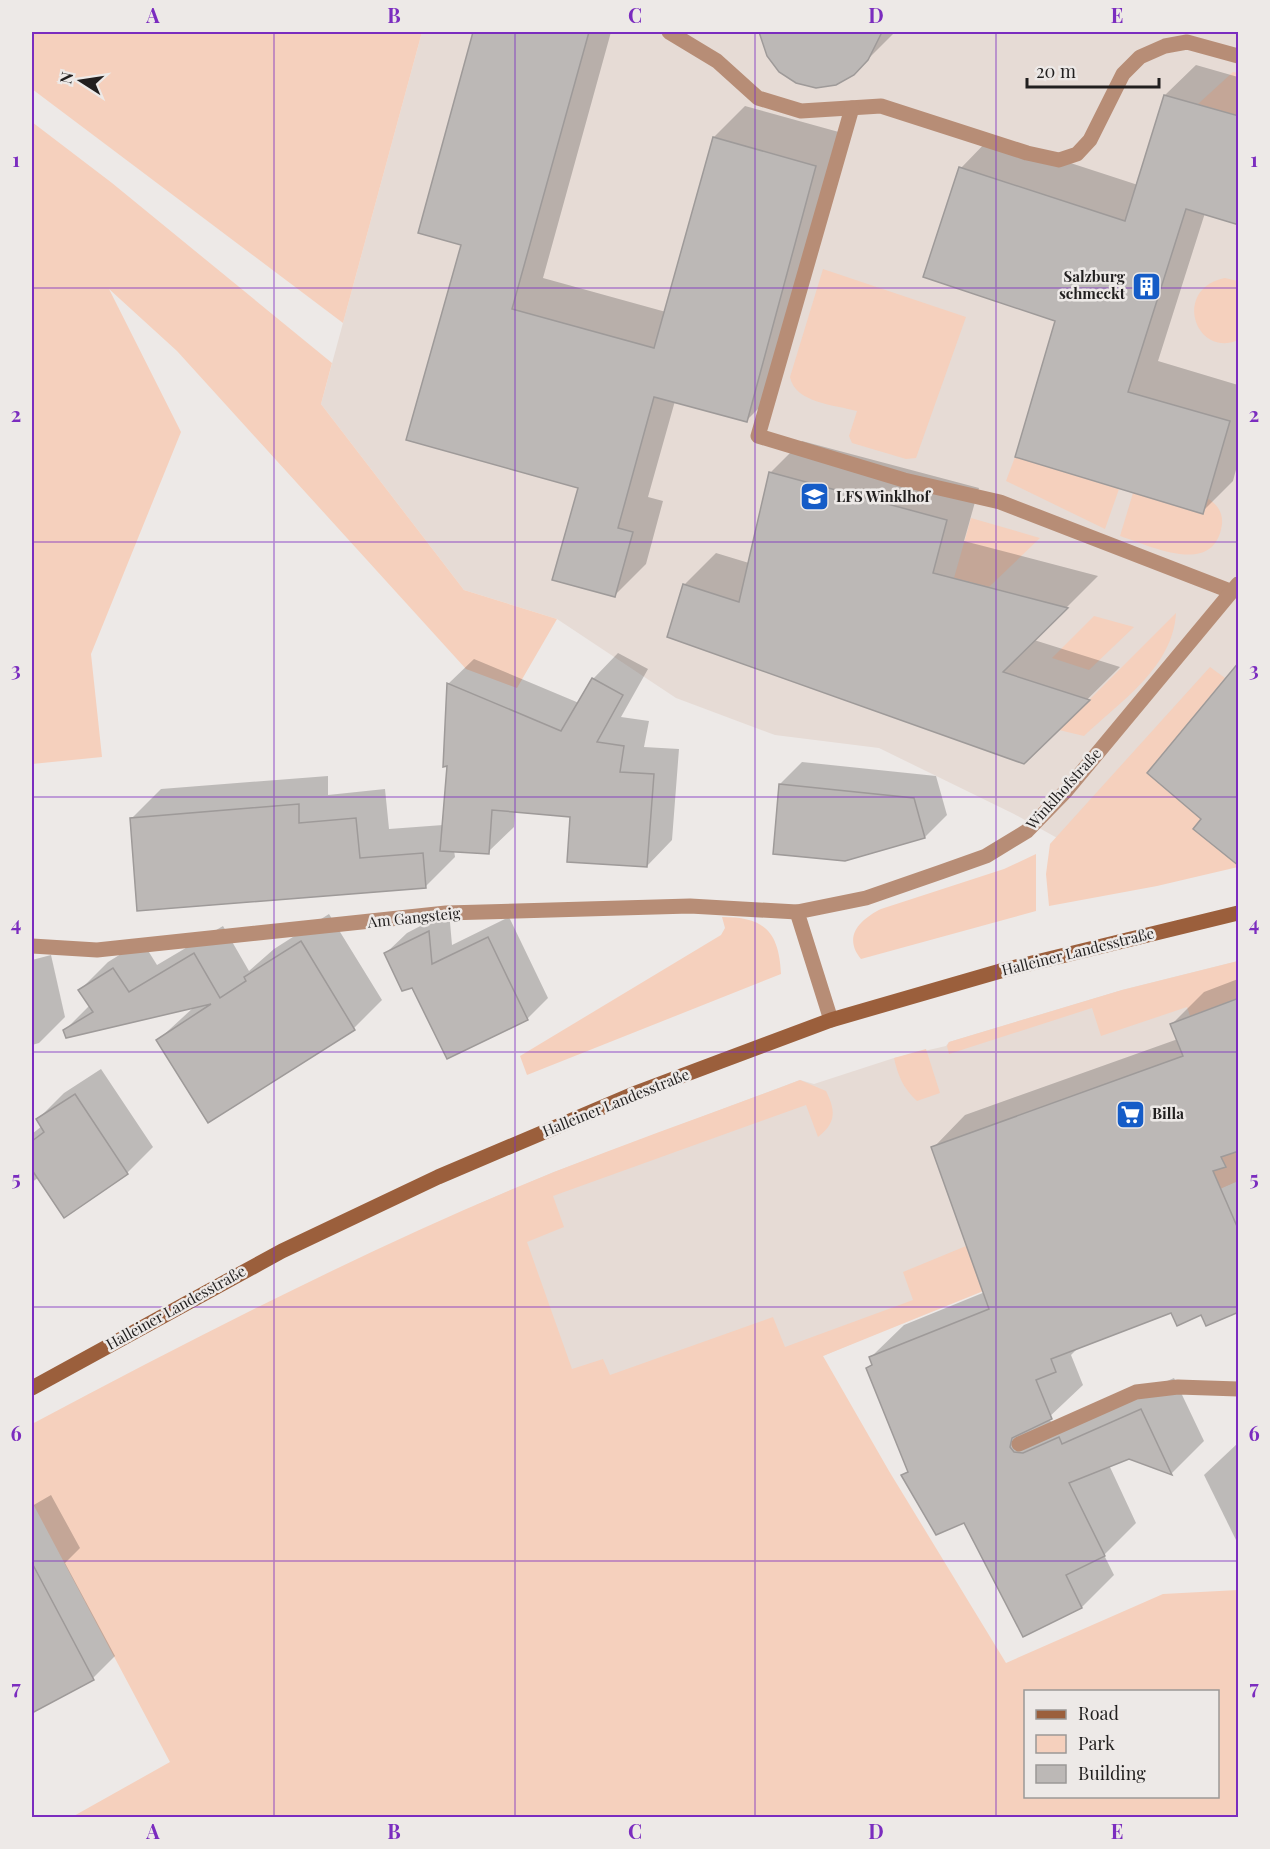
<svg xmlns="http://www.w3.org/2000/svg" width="1270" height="1849" font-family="'Playfair Display',serif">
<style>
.built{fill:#e6dbd5}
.green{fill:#f5d0bd;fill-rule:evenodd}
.shadow{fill:#0003}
.building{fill:#bcb8b6;stroke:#9e9a99;stroke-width:1.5}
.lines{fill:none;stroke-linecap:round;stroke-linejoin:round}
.lane{stroke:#b78d76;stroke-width:15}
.street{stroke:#b78d76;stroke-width:15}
.secondary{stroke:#9b5f3c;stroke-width:15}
.grid{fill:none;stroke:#7b2cbf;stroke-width:1.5;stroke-opacity:0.55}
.labels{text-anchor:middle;stroke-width:5;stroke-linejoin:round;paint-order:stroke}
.poi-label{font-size:15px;font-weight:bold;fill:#211f1f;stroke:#ede9e7;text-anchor:start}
.street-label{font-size:15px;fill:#211f1f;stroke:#ede9e7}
.neatline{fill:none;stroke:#7b2cbf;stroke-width:2}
.grid-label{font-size:20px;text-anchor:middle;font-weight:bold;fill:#7b2cbf}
</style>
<rect width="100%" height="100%" fill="#ede9e7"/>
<g class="built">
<polygon points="422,32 1238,32 1238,866 1075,848 1014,814 879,748 775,735 676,698 557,619 464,590 321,404"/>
<polygon points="1238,961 1238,1181 823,1356 565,1395 476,1205 554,1172 800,1080 814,1084 894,1058 946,1046 949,1042 1122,990"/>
</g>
<g class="green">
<polygon points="32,32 422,32 343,323 32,89"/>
<polygon points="1233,72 1238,73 1238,116 1198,104"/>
<polygon points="32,122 112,183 332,363 321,404 464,590 557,619 517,688 466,669 177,351 109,289 181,432 91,654 102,757 32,764"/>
<path d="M823,269L966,317L916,458L906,459L852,443L849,436L857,411C835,405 795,403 790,377Z"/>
<path d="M1225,278L1238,281V340C1196,359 1171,289 1225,278Z"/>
<polygon points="1015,457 1119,489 1105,529 1006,481"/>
<path d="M1133,493L1207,498C1217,504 1223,512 1222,524C1215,578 1151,546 1120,536Z"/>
<polygon points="971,518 1040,538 989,587 954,578"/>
<path d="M1176,613C1173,667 1121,701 1084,736L1059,730Z"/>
<polygon points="1094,616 1134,627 1089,670 1052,658"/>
<polygon points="1210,667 1225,678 1147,773 1201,819 1194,829 1224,854 1238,838 1238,867 1157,886 1049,906 1046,874 1050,844"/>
<path d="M1036,854V911L861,959C842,936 861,919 881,909L1004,869Z"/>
<path d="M722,917C765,917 779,932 781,974L527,1075L520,1056L721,935L725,928Z"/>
<polygon points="1238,961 1238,998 1190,1016 1187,1007 1101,1036 1092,1008 949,1054 947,1046 949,1042 1122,990"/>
<path d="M926,1049L940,1093L917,1101C903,1088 898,1076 894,1058Z"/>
<path d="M800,1080L826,1091C836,1111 836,1123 818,1137L806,1105L553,1196L564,1227L527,1242L572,1369L603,1359L610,1375L773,1317L785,1347L913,1300L903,1272L966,1246L971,1256L1225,1167L1221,1157L1238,1151V1181L1038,1269L823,1356L889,1471L1006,1663L1163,1594L1238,1590V1817H72L170,1762L32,1502V1424C202,1334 374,1245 554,1172C635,1140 718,1111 800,1080ZM1026,1692H1218V1796H1026Z"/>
</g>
<g class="shadow">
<polygon points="475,32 611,32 543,278 666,312 714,137 745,106 846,134 778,389 747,420 675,401 648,497 663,501 646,564 614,596 580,487 462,244 420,232"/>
<polygon points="762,32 895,32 853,74 762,36"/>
<polygon points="1196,65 1238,77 1238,224 1205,213 1158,361 1238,385 1238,462 1233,481 1202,512 1057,320 961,168 991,137 1138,185 1165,95"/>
<polygon points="802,441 979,488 964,541 1098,576 1034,640 1120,667 1023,763 684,585 716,553 749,563 770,473"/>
<polygon points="618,653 648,669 621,717 649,721 644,747 679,749 672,840 647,866 572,816 515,810 514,827 488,852 454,850 455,857 425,887 132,818 161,789 328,776 328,795 385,789 389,829 443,825 448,765 448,684 474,659 579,703 593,679"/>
<polygon points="802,762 936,776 947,815 925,837 780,784"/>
<polygon points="449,911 452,945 509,917 548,998 527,1019 413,986 386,953 407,933"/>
<polygon points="329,914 382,1000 354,1028 208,1121 157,1041 194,1007 64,1031 90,1005 80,990 108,962 142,941 157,965 223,926 249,971 274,949"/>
<polygon points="51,955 65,1017 39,1043 32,1045 32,960"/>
<polygon points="1238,979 1238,1310 1202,1313 1172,1311 1079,1347 1071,1355 1083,1385 1047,1419 1052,1422 1095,1413 1174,1378 1204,1441 1172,1473 1129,1457 1109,1465 1136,1523 1104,1555 1114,1575 1082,1607 1024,1635 965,1521 903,1475 909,1470 868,1368 873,1363 871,1357 904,1325 985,1292 933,1148 965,1115 1178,1039 1172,1024 1204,992"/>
<polygon points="101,1069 153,1147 127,1173 38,1178 32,1182 32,1134 42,1126 38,1119 64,1093"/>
<polygon points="1238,1443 1238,1544 1204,1475"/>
<polygon points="51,1495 80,1548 65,1563 115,1656 93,1678 32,1712 32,1506"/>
</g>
<g class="building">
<polygon points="473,32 589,32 512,309 654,348 713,137 816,166 747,422 654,397 618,528 633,532 615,597 552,580 578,488 406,440 461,245 418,233"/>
<polygon points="759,32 882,32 868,60 854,75 836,85 816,88 796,83 779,72 767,56"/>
<polygon points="1164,95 1239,116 1239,225 1186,209 1128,392 1230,421 1203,514 1015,457 1055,321 923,277 959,167 1125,221"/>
<polygon points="769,472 947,520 933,573 1068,608 1003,672 1090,700 1024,764 667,637 683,584 739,602"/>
<polygon points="1239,662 1239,866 1193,829 1201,819 1147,773"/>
<polygon points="592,678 623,695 597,742 624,746 620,772 654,774 647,867 567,862 570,817 492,810 489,854 440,851 447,766 443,767 447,683 561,731"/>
<polygon points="779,784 914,798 925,838 845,861 773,854"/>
<polygon points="299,804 299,823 356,818 360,858 423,853 426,888 137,911 130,818"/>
<polygon points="429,931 432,964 488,937 528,1020 447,1059 412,988 402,991 384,953"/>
<polygon points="301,941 355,1030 208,1123 156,1040 211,1004 66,1038 63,1030 93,1012 78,990 113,968 129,992 194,953 220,998 246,981 244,977"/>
<polygon points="1239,998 1239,1151 1221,1157 1226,1167 1213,1171 1239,1231 1239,1312 1206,1326 1201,1315 1177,1326 1171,1313 1051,1359 1056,1372 1036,1380 1052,1419 1012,1438 1010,1447 1014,1452 1023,1453 1059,1437 1062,1444 1141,1409 1172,1475 1129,1459 1069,1483 1105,1556 1066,1575 1082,1608 1023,1637 964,1523 936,1535 901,1475 908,1472 866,1368 872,1365 869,1357 989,1309 931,1147 1183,1056 1170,1024"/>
<polygon points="75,1094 128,1174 64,1218 32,1170 32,1141 44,1132 36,1119"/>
<polygon points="32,1563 94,1680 32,1713"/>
</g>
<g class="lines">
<g class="lane">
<polyline points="669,32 717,61 758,98 801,111 881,106 1027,153 1059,160 1077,154 1090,140 1123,74 1140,57 1165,46 1187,42 1238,56"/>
<polyline points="852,108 758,436 904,480 1000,502 1230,591"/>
</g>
<g class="street">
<polyline points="32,946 97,950 446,913 690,906 797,912"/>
<polyline points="831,1020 797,912 866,898 941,872 986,856 1027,831 1066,791 1238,584"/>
<polyline points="1019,1444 1136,1392 1178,1387 1238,1389"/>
</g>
<polyline class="secondary" points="32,1388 282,1251 438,1177 636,1093 831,1020 1004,970 1238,913"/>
</g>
<path class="grid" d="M274,32V1818M515,32V1818M755,32V1818M996,32V1818M32,288H1238M32,542H1238M32,797H1238M32,1052H1238M32,1307H1238M32,1561H1238"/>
<defs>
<symbol id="building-square" viewBox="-11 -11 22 22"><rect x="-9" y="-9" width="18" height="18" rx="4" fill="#155cc7" stroke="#ede9e7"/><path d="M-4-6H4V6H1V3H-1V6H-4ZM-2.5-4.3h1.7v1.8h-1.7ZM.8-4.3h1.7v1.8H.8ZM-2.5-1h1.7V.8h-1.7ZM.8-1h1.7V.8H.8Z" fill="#fff"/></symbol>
<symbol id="school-square" viewBox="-11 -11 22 22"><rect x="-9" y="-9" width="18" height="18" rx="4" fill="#155cc7" stroke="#ede9e7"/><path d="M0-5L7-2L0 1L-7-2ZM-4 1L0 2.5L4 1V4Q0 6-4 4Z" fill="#fff"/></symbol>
<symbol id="supermarket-square" viewBox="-11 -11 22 22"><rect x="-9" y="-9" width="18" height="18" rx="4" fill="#155cc7" stroke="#ede9e7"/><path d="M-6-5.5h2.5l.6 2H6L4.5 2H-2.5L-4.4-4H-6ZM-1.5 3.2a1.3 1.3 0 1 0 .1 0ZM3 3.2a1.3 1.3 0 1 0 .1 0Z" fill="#fff"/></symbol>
</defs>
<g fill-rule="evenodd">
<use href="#building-square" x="1130" y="270" width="33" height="33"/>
<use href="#school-square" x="798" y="480" width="33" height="33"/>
<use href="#supermarket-square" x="1114" y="1098" width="33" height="33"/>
</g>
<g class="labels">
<g class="poi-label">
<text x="1125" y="282" text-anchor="end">Salzburg<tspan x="1125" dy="17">schmeckt</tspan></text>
<text x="836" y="502">LFS Winklhof</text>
<text x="1152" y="1119">Billa</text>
</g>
<g class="street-label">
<text transform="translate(1064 789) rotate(-48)" y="5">Winklhofstraße</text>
<text transform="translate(414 918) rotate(-6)" y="5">Am Gangsteig</text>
<text transform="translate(1078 952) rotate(-14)" y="5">Halleiner Landesstraße</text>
<text transform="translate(616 1103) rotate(-22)" y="5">Halleiner Landesstraße</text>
<text transform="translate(176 1308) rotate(-29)" y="5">Halleiner Landesstraße</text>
</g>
</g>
<rect width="1270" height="1849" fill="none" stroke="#ede9e7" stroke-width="66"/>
<rect x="1024" y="1690" width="195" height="108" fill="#ede9e7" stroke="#9b9897" stroke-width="1.5"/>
<rect x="1036" y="1710" width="30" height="9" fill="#9b5f3c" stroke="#9b9897" stroke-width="1.5"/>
<text x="1078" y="1720" font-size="18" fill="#211f1f">Road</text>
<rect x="1036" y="1735" width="30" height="18" fill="#f5d0bd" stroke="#9b9897" stroke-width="1.5"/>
<text x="1078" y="1750" font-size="18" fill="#211f1f">Park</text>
<rect x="1036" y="1765" width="30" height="18" fill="#bcb8b6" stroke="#9b9897" stroke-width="1.5"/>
<text x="1078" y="1780" font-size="18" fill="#211f1f">Building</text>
<g transform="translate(81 81) rotate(282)" stroke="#ede9e7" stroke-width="4.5" paint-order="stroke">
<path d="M0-4.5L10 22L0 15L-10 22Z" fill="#211f1f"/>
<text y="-9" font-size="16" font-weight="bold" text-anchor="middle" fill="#211f1f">N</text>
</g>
<path d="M1027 78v9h132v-9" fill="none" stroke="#211f1f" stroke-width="3"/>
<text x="1036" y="78" font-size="18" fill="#211f1f" stroke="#ede9e7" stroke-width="4.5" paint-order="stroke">20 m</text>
<rect x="33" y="33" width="1204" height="1783" class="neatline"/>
<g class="grid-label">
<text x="153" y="23">A</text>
<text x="394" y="23">B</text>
<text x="635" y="23">C</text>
<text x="876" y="23">D</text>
<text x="1117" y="23">E</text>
<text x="16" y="167">1</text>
<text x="1254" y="167">1</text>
<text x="16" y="422">2</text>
<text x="1254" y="422">2</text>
<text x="16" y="677">3</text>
<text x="1254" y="677">3</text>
<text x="16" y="931">4</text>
<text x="1254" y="931">4</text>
<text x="16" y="1186">5</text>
<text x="1254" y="1186">5</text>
<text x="16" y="1441">6</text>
<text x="1254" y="1441">6</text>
<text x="16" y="1695">7</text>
<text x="1254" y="1695">7</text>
<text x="153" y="1839">A</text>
<text x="394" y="1839">B</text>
<text x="635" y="1839">C</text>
<text x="876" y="1839">D</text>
<text x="1117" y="1839">E</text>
</g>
</svg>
